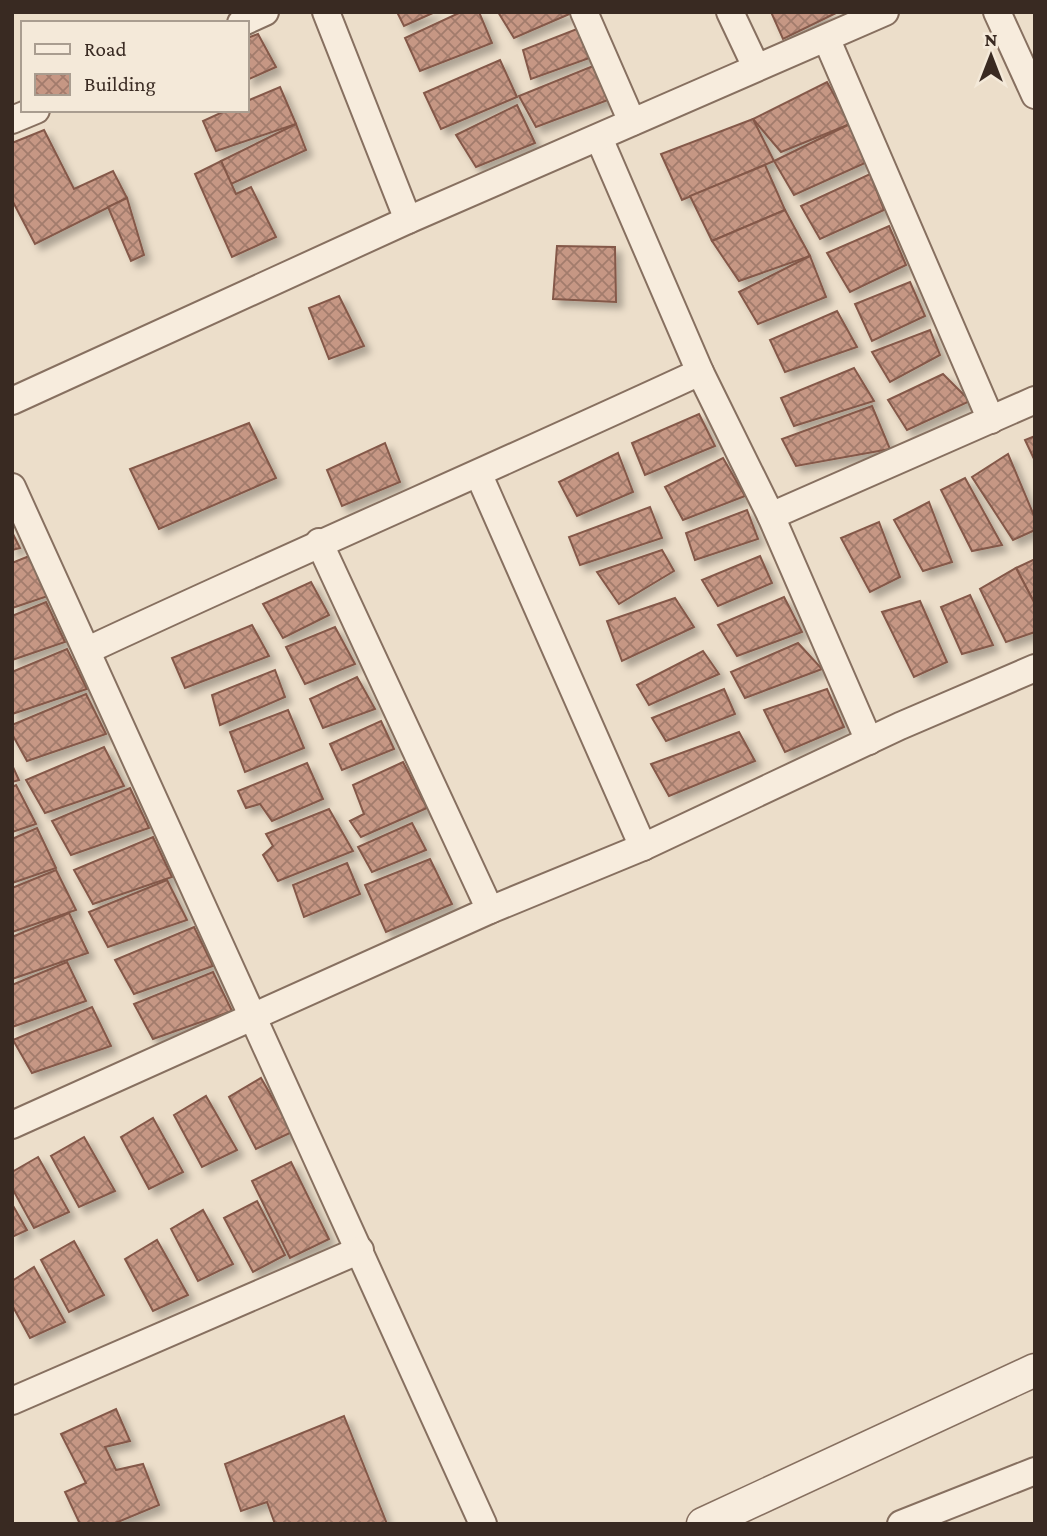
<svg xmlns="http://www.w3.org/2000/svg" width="1047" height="1536" font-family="'Crimson Pro',serif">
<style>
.building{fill:url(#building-cross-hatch);stroke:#845848;stroke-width:2;filter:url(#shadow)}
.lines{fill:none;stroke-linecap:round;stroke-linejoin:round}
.minor-casing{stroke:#877060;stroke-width:30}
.tertiary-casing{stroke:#877060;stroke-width:35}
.minor{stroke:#f7ecdd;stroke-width:26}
.tertiary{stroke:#f7ecdd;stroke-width:32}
</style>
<defs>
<pattern id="building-cross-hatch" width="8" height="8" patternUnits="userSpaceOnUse" patternTransform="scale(1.75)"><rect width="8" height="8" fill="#c69784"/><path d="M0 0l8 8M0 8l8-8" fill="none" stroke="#a27b6c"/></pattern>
<filter id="shadow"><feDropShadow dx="6" dy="6" stdDeviation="3.5" flood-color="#0004"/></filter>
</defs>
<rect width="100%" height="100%" fill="#ecdeca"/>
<g class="building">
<polygon points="397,12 435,12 404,26"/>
<polygon points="461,12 479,12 492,43 420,71 405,38"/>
<polygon points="498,12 574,12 514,38"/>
<polygon points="771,12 838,12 783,39"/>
<polygon points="582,27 595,56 531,79 523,50"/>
<polygon points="258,34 276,67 247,80 247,38"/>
<polygon points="500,60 517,97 441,129 424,93"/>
<polygon points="593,66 608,100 536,127 519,96"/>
<polygon points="827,82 850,124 781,152 753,119"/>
<polygon points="280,87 296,124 216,151 203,121 227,110 247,110 247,101"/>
<polygon points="517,105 535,143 476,167 456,135"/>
<polygon points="753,119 774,161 682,200 661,154"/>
<polygon points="296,124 306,150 231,184 221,161"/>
<polygon points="850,124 865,163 794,195 774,161"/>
<polygon points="44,130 74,189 113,171 127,198 35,244 12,200 12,143"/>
<polygon points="221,161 236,194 251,187 276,237 232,257 195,174"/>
<polygon points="765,165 785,210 712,241 690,196"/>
<polygon points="870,174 884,210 820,239 801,206"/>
<polygon points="127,198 144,255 131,261 108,207"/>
<polygon points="785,210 810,256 739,281 712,241"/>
<polygon points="889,226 906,265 850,292 827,253"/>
<polygon points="557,246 615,247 616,302 553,299"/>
<polygon points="810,256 826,297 758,324 739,292"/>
<polygon points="910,282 925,316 872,341 855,304"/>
<polygon points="339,296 364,346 329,359 309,308"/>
<polygon points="837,311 857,347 785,372 770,340"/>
<polygon points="930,330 940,355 890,382 872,352"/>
<polygon points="854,368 874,401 794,426 781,398"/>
<polygon points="943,374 970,401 907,430 888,400"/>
<polygon points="872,406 890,449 796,466 782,439"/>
<polygon points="699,414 715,446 645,475 632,443"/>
<polygon points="249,423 276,478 159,529 130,469"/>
<polygon points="1035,436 1035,461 1025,440"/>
<polygon points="385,443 400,482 342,506 327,470"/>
<polygon points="618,453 633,492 577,516 559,482"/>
<polygon points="1008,454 1035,518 1035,530 1013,540 972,477"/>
<polygon points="723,458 745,496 683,520 665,487"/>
<polygon points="965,478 1002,545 972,551 941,490"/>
<polygon points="929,502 952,562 923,571 894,520"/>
<polygon points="650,507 662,538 580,565 569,537"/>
<polygon points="747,510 758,539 695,560 686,533"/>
<polygon points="879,522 900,577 870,592 841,538"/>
<polygon points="12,532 20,548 12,550"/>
<polygon points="662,550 674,571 619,604 597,572"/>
<polygon points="29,556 48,596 12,608 12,563"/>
<polygon points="760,556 772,583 718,606 702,580"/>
<polygon points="1035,559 1035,604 1016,568"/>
<polygon points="1016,568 1035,604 1035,632 1006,642 980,589"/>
<polygon points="311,582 329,615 283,638 263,604"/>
<polygon points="970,595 993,645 962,654 941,607"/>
<polygon points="784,597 802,632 737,656 718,625"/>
<polygon points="675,598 694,627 622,661 607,621"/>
<polygon points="920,601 947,662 914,677 882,612"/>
<polygon points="46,602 65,642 12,660 12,616"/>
<polygon points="252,625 269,656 185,688 172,658"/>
<polygon points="335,627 355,664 305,684 286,647"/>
<polygon points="798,643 822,669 745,698 731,672"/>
<polygon points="67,649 87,689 12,714 12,672"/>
<polygon points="703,651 719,674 649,705 637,685"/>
<polygon points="275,670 285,697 220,725 212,695"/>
<polygon points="357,677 375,709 323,728 310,699"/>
<polygon points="724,689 735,714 666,741 652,718"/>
<polygon points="827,689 844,727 785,752 764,710"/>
<polygon points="86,694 106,734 27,761 12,734 12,725"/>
<polygon points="288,710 304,748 245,772 230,732"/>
<polygon points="381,721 394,749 342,770 330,744"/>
<polygon points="739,732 755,761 669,796 651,764"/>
<polygon points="104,747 124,786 45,813 26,780"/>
<polygon points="403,762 427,808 361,837 350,821 364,814 353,785"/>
<polygon points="307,763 323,799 272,821 260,804 246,808 238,791"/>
<polygon points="12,765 19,780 12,782"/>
<polygon points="16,785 36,824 12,832 12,787"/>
<polygon points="130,788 149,828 71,855 52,821"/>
<polygon points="329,809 353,851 278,881 263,855 273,846 266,834"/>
<polygon points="412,823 426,850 372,872 358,847"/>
<polygon points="37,828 56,868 12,883 12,839"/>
<polygon points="153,837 172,877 93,904 74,870"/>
<polygon points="430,859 452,904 386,932 365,885"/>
<polygon points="347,863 360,894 304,917 293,885"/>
<polygon points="56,870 76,910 12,932 12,888"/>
<polygon points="167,880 187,920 108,947 89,912"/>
<polygon points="69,913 88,953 12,979 12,937"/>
<polygon points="194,927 213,966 134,994 115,960"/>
<polygon points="67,962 86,1001 12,1027 12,985"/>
<polygon points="213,972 232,1011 153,1039 134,1004"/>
<polygon points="92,1007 111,1046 32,1073 13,1040"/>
<polygon points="261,1078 292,1132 256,1149 229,1097"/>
<polygon points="206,1096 237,1150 202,1167 174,1115"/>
<polygon points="153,1118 183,1172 149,1189 121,1137"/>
<polygon points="84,1137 115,1191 79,1207 51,1156"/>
<polygon points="38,1157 69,1212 34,1228 12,1188 12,1172"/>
<polygon points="291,1162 329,1239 290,1258 252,1181"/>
<polygon points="257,1201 285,1255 253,1272 224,1218"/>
<polygon points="12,1204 27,1230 12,1237"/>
<polygon points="203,1210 233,1264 198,1281 171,1229"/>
<polygon points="157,1240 188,1295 153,1311 125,1259"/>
<polygon points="74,1241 104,1295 69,1312 41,1260"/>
<polygon points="34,1267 65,1322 30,1338 12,1305 12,1281"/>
<polygon points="116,1409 130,1441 105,1447 116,1470 143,1464 159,1505 113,1524 80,1524 65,1492 86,1483 61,1434"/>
<polygon points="344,1416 387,1524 275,1524 267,1502 241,1511 225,1464"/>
</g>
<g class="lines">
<defs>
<g id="minor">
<polyline points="326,12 408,220"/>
<polyline points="584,12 632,122"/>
<polyline points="730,12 756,67"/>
<polyline points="997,12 1035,95"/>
<polyline points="241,23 265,12"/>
<polyline points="827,40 991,420"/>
<polyline points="12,120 36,110"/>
<polyline points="599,138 700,372 771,516 869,741"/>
<polyline points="12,401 408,220 885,12"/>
<polyline points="479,475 643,847"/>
<polyline points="12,487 483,1524"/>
<polyline points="771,516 1035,400"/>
<polyline points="319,542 490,910"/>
<path d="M88,650C291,555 497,466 700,372"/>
<polyline points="12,1125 490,910 643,847 900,726 1035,668"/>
<polyline points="12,1401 360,1250"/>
<polyline points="901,1524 1035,1471"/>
</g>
<polyline id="tertiary" points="703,1524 1035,1370"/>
</defs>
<use href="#minor" class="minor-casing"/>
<use href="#tertiary" class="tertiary-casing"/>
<use href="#minor" class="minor"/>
<use href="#tertiary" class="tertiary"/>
</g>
<rect width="1047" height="1536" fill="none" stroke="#392a22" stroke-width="28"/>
<rect x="21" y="21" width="228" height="91" fill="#f4e9d9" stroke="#a99d90" stroke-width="2"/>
<rect x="35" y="44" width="35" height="10" fill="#f7ecdd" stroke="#a99d90" stroke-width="2"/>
<text x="84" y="56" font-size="21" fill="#392a22">Road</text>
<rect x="35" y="74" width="35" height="21" fill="url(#building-cross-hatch)" stroke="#a99d90" stroke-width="2"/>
<text x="84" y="91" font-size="21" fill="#392a22">Building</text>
<g transform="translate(991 56)" stroke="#f4e9d9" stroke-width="5" paint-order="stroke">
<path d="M0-5L12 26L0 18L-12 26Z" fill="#392a22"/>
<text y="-10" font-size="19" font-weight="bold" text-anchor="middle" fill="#392a22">N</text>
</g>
</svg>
